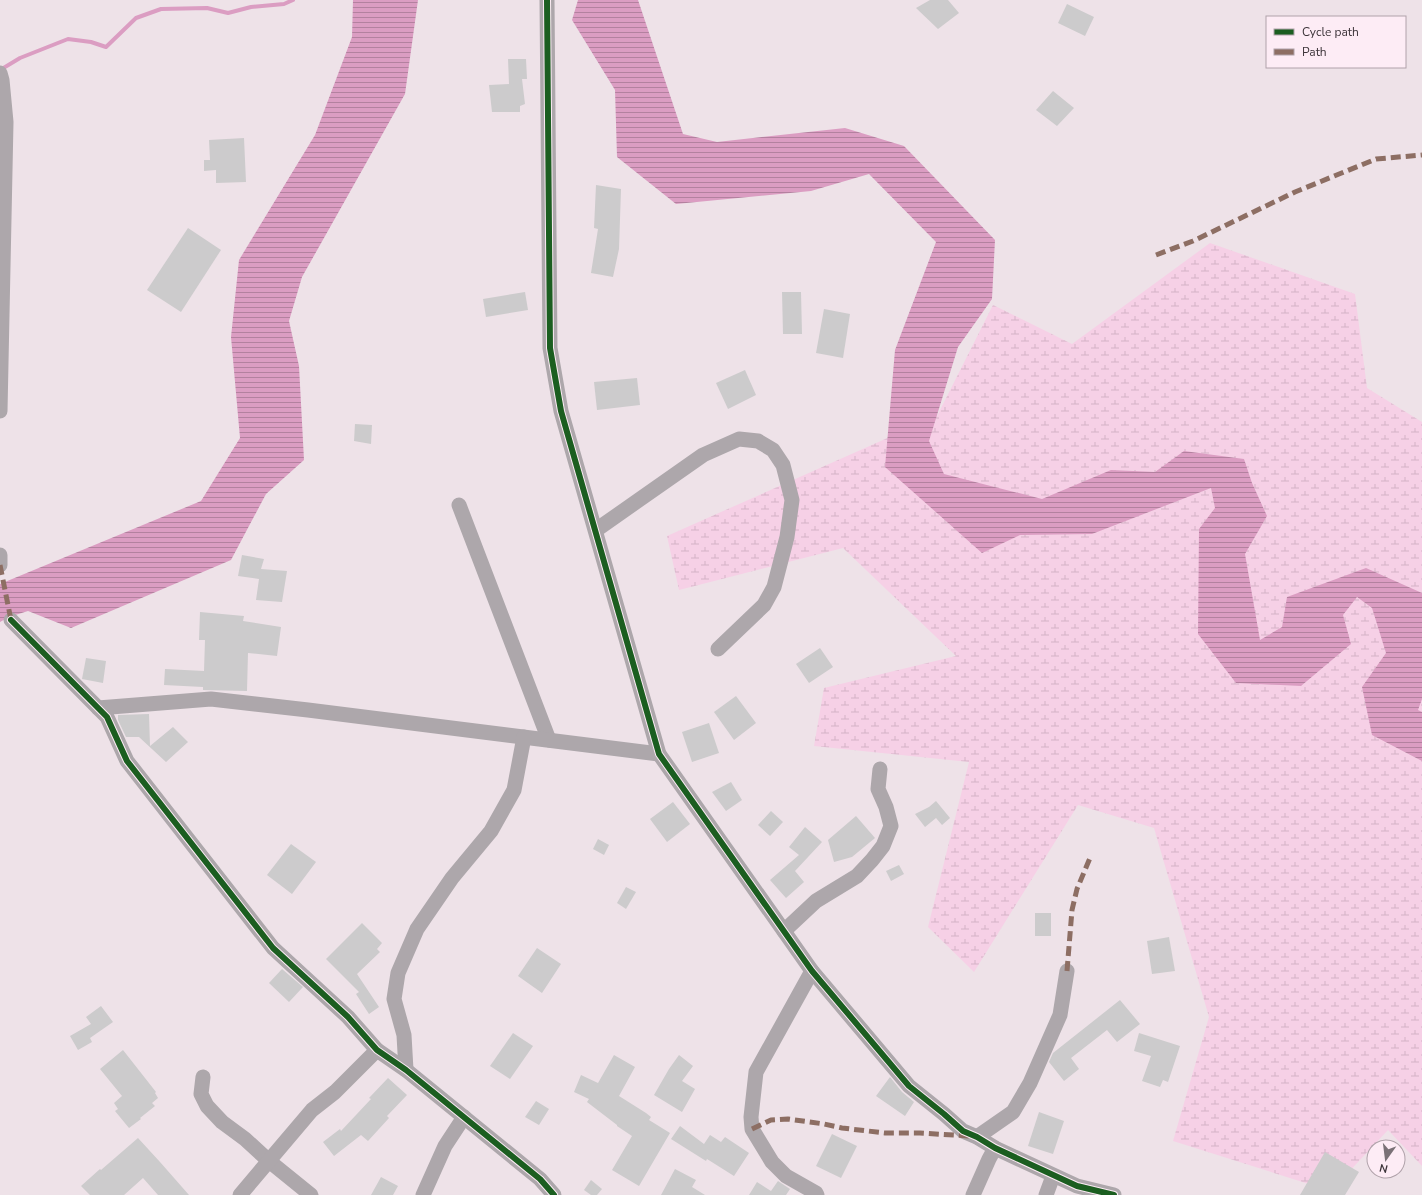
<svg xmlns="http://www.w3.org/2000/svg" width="1422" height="1195" font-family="'Nunito Sans',sans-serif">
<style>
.wetland{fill:url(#wetland-marsh)}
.water{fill:url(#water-rules)}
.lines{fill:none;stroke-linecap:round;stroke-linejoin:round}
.stream{stroke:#db9dc2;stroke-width:4}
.building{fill:#cccbcc}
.street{stroke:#ada7ab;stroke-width:15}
.quiet{stroke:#8d6e63;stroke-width:5;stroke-dasharray:10 5;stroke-linecap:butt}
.cycleway-casing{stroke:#fdecf5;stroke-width:8}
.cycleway{stroke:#1b5e20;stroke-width:6}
</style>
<defs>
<pattern id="wetland-marsh" width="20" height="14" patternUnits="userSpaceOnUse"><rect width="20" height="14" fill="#f6d0e6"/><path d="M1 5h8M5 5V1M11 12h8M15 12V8" fill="none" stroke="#d4b3c6"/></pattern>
<pattern id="water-rules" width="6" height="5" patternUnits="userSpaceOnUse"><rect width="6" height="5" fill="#db9dc2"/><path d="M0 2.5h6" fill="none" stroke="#b3819f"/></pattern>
</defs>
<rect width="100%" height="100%" fill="#eee2e8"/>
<polygon class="wetland" points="1210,243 1355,294 1367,388 1422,422 1422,1166 1388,1130 1331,1191 1173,1141 1209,1017 1154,828 1078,805 974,972 928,927 969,762 814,746 824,688 956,656 843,548 679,590 667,536 937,416 993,305 1072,344"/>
<g class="water">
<polygon points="353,0 418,0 405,94 302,277 289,321 299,366 304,460 266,494 231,560 71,628 28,611 9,617 0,622 0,584 201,501 240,438 231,337 239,260 315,135 352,37"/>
<polygon points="578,0 638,0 683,134 717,142 845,128 904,146 995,240 992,299 958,347 929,441 944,474 1042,499 1111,470 1155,472 1184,451 1244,459 1252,483 1267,516 1245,554 1260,640 1282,627 1287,597 1366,568 1422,593 1422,699 1418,710 1422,712 1422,761 1372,735 1362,687 1386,653 1372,608 1357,597 1343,615 1351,644 1301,686 1236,683 1198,634 1199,529 1215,508 1211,488 1092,534 1020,535 982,553 885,467 895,350 936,242 869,174 811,191 676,204 617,157 615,90 572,20"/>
</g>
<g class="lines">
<polyline class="stream" points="0,70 20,58 68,39 91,42 106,47 136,18 161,9 207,8 228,13 251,7 284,4 293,0"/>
</g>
<g class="building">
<polygon points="930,0 948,0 959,13 938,29 916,8"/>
<polygon points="1067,4 1094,17 1085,36 1058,23"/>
<polygon points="508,59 526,59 527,79 522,79 525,104 520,106 520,112 492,112 489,85 509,84"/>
<polygon points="1053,91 1074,108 1057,126 1036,110"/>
<polygon points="244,138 246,182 216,183 216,170 204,171 204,160 210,160 209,140"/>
<polygon points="596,185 621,189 619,249 613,277 591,273 598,229 594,228"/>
<polygon points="188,228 221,250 181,312 147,290"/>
<polygon points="525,292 528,310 486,317 483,299"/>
<polygon points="782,292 801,292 802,334 783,334"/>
<polygon points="824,309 850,314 843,358 816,353"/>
<polygon points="745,370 756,395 728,409 716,383"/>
<polygon points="637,378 640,405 597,410 594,382"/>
<polygon points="355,424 372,425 371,444 354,441"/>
<polygon points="242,555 264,559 261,569 287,571 282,602 256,600 259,579 238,576"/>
<polygon points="200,612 244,616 243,621 281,627 277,656 248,653 247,691 203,690 203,687 164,685 165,669 204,671 205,640 199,640"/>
<polygon points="820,648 833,667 809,683 796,664"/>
<polygon points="86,658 106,661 103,683 82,679"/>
<polygon points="736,696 756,723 734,740 714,712"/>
<polygon points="149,714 150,746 173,727 188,742 166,762 139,737 126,737 118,720 118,715"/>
<polygon points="709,723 719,753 692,762 682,732"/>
<polygon points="731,782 742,800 726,811 712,792"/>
<polygon points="936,801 950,818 942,825 936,818 925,827 915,814 929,807"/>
<polygon points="673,802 690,824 667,842 650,819"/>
<polygon points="771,811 783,822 770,836 758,825"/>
<polygon points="856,816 875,838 852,857 834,862 828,840"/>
<polygon points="805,827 822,842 795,871 804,882 786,898 770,880 799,855 789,847"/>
<polygon points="598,839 609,845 604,855 593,849"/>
<polygon points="291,844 316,862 292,894 267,875"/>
<polygon points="899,865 904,874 891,881 886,871"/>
<polygon points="626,887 636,892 626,909 617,903"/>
<rect x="1035" y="913" width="16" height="23"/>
<polygon points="362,923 382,943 377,949 380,952 357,974 379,1007 369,1014 356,994 359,992 326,959"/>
<polygon points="1169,937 1175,971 1152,974 1147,941"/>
<polygon points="537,948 561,964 542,993 518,976"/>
<polygon points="282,969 303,987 289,1002 269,983"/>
<polygon points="1120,1000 1140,1024 1117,1042 1107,1030 1071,1058 1079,1069 1064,1081 1049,1062 1053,1053"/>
<polygon points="101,1006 113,1022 90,1038 92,1042 78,1050 70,1036 91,1024 86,1017"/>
<polygon points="513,1033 533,1046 510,1079 490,1066"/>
<polygon points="1139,1033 1180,1046 1168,1082 1163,1080 1160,1087 1142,1081 1151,1056 1134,1051"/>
<polygon points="123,1050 156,1092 155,1093 158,1098 152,1103 155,1106 140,1118 141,1119 129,1128 115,1111 118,1109 114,1103 122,1096 100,1069"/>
<polygon points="614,1055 635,1067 619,1096 646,1113 651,1117 649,1120 670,1133 639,1186 612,1170 632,1136 617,1126 617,1125 587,1102 589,1099 574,1092 581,1075 598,1083"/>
<polygon points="679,1055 693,1066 682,1081 695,1089 682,1112 654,1095 669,1069"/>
<polygon points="890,1077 902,1092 914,1102 905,1116 876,1096"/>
<polygon points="388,1078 407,1095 387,1116 389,1118 368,1141 361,1135 334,1156 323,1142 340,1129 341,1131 371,1099 369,1098"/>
<polygon points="536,1101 549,1109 539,1125 525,1117"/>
<polygon points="1039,1112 1064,1121 1053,1154 1028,1146"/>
<polygon points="680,1126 704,1144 710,1135 721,1142 725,1137 749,1153 734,1176 707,1159 706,1161 671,1139"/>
<polygon points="832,1134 857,1146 841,1178 816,1166"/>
<polygon points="138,1138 160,1162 189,1195 158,1195 143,1178 124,1195 90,1195 81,1186 100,1169 101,1170"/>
<polygon points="1325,1152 1359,1172 1345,1195 1300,1195"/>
<polygon points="675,1169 696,1180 692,1187 705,1195 661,1195"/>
<polygon points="381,1177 398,1186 393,1195 371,1195"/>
<polygon points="591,1180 602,1189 597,1195 591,1195 584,1190"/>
<polygon points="778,1181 790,1189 786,1195 749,1195 757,1182 771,1191"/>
</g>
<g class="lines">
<g class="street">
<polyline points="547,0 550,348 561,411 659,754 812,971 909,1086 944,1114 963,1131 977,1137 995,1148 1077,1186 1114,1195"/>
<polyline points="0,73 2,80 6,122 0,411"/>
<polyline points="459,505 549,740"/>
<polyline points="596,530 703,455 739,439 758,441 773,450 783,465 792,500 787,537 774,587 764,605 718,649"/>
<polyline points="0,555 0,565"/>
<polyline points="11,620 107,717 127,761 273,948 348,1017 377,1050 406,1070 540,1179 554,1195"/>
<polyline points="98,708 211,699 308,710 659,754"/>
<polyline points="784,931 816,901 857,876 872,860 883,846 891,826 886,807 878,789 880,769"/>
<polyline points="812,971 756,1072 751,1117 752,1129 772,1162 786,1176 816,1193 817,1195"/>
<polyline points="406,1070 404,1035 394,999 398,973 417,929 452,878 491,831 514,790 524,737"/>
<polyline points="203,1077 201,1094 207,1106 222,1122 245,1139 269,1161 311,1195"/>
<polyline points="977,1137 1013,1112 1030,1083 1060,1015 1067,971"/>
<polyline points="240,1195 312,1110 335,1092 377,1050"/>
<polyline points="423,1195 445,1146 464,1117"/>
<polyline points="973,1195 989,1159 995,1148"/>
<polyline points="1046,1195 1053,1176"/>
</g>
<g class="quiet">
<polyline points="1156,255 1193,241 1295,192 1376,159 1422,155"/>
<polyline points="0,565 11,620"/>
<polyline points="1067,971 1072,910 1077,889 1090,858"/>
<polyline points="752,1129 771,1120 788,1119 824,1124 842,1128 885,1133 920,1133 969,1136"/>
</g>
<defs>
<g id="cycleway">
<polyline points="547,0 550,348 561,411 659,754 812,971 909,1086 944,1114 963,1131 977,1137 995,1148 1077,1186 1114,1195"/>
<polyline points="11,620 107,717 127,761 273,948 348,1017 377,1050 406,1070 540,1179 554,1195"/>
</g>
</defs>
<use href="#cycleway" class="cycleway-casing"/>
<use href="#cycleway" class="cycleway"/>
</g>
<rect x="1266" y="16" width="140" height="52" fill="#fdecf5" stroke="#b0a2aa"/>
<rect x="1274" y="29" width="20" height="6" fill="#1b5e20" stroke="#b0a2aa"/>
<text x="1302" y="36" font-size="12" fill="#3c3439">Cycle path</text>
<rect x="1274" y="49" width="20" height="6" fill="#8d6e63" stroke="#b0a2aa"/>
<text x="1302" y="56" font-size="12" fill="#3c3439">Path</text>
<g transform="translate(1386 1159) rotate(194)"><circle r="19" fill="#fdecf5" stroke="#b0a2aa"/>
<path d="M0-3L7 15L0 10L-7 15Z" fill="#7a7176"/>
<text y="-6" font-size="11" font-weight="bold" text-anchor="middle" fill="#3c3439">N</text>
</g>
</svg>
